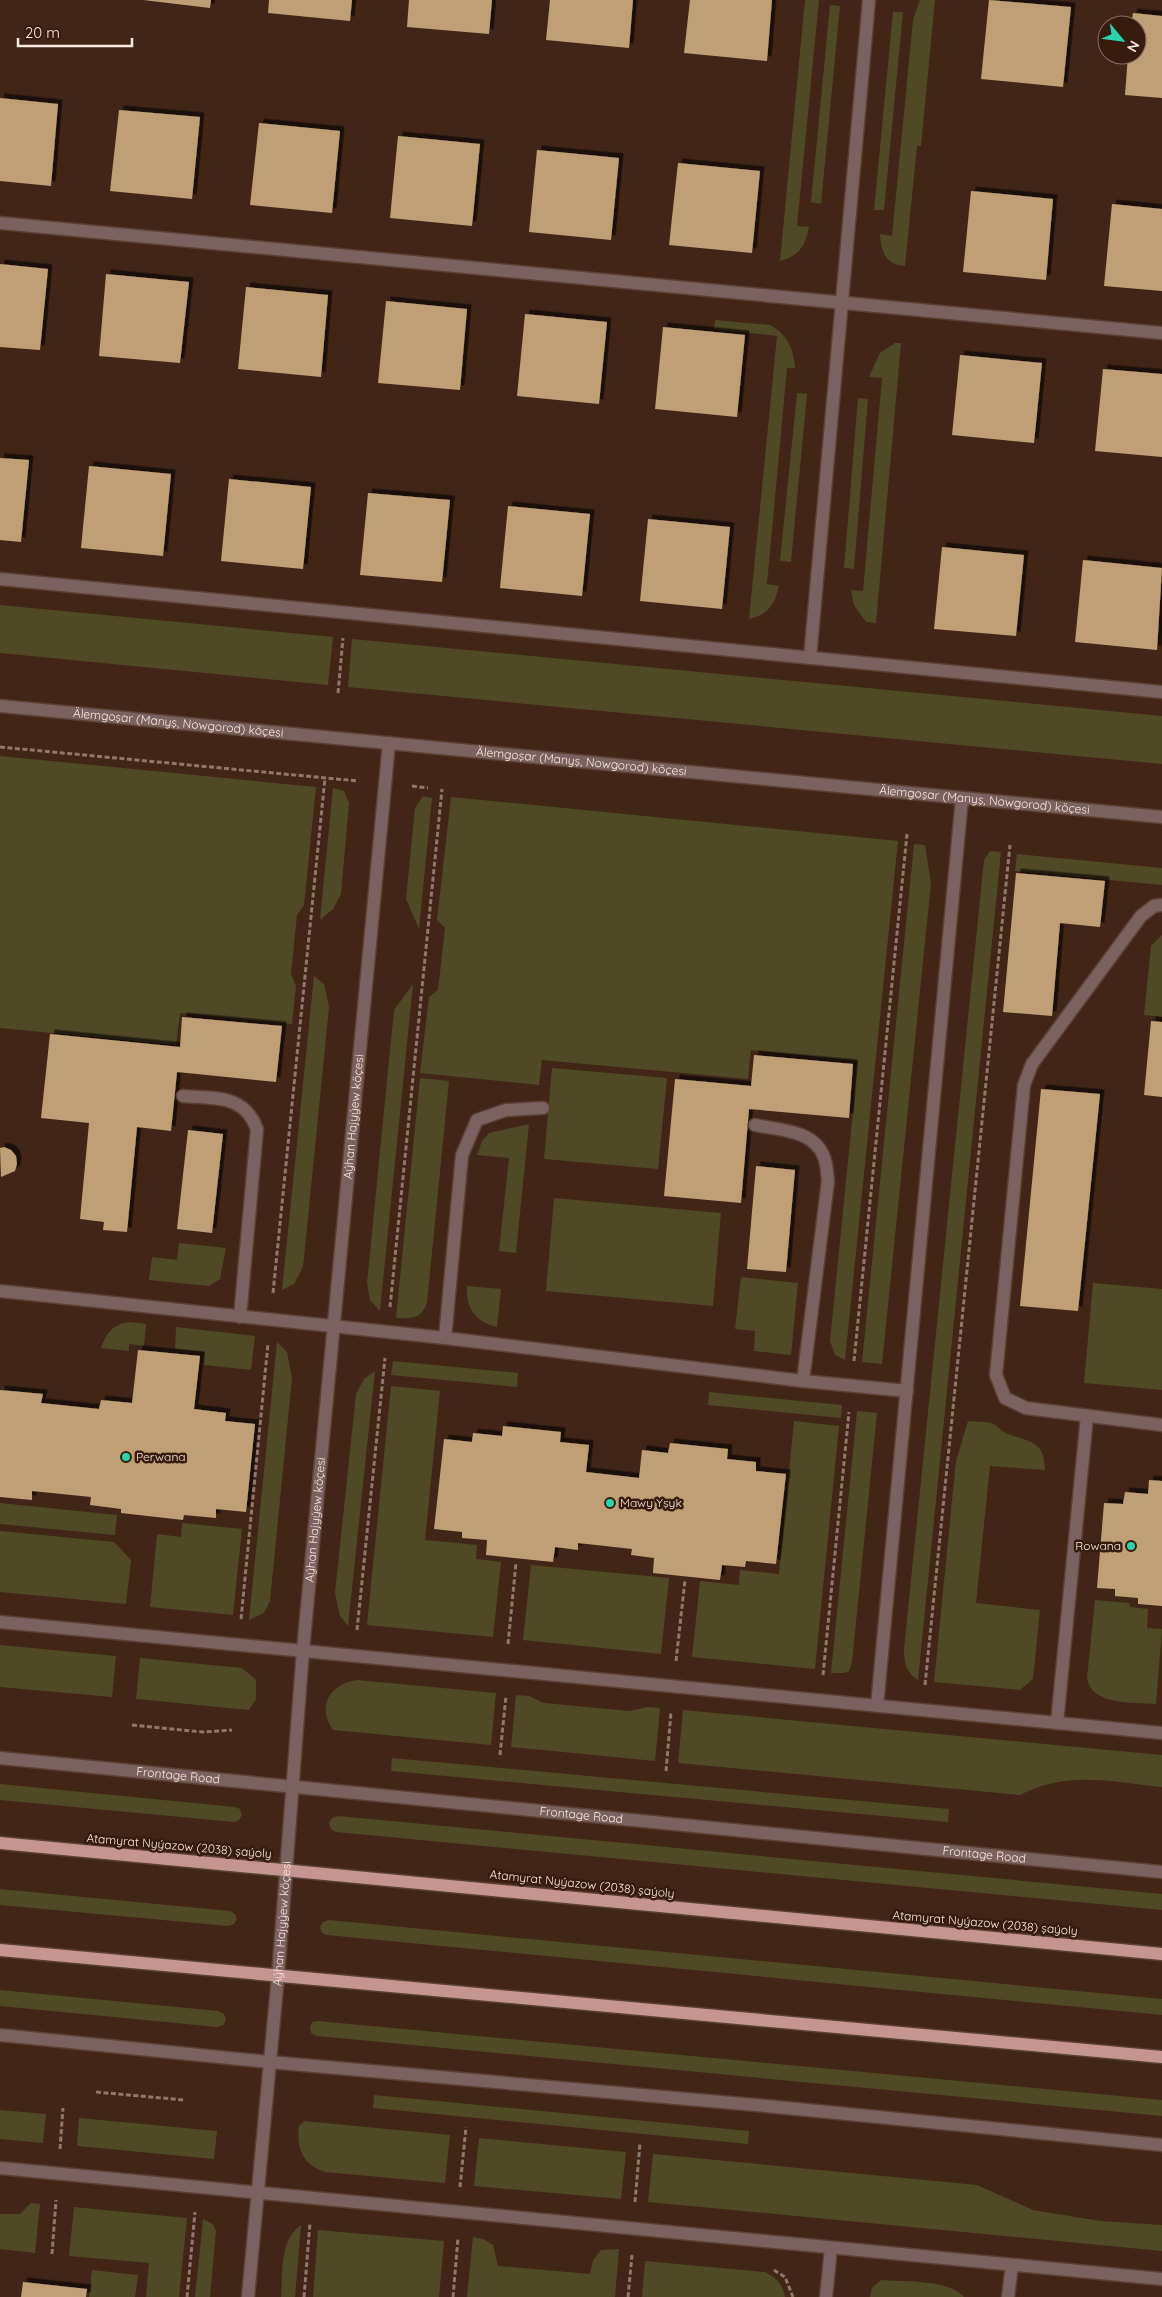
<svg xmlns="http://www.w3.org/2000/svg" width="1162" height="2297" font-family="Quicksand,sans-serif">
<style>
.green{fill:#504925}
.building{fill:#bfa076;filter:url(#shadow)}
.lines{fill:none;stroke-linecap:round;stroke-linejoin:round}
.service-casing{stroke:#5b4133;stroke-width:15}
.minor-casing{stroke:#5b4133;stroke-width:15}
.primary-casing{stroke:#5b4133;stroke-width:15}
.path{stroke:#90786b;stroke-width:3;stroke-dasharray:5 2.5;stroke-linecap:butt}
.service{stroke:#796260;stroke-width:12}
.minor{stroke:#796260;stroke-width:12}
.primary{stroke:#c49591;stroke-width:12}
.poi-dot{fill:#28d5ad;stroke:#371c0d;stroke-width:2}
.labels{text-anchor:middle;stroke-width:5;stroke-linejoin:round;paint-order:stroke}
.street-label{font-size:12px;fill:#fce9df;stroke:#371c0d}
.poi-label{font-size:12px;fill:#fce9df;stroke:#371c0d;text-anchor:start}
</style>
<defs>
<filter id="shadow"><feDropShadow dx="4.5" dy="-4.5" stdDeviation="0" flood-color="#0009"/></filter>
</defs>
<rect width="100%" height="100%" fill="#412617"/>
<g class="green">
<path d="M805,0H819L797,226L809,227C806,245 798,257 780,261Z"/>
<path d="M920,0H935L921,146H917L905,266C886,265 881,252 880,234L892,236L913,20Z"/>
<polygon points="830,5 840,6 821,204 811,202"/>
<polygon points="893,12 903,12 884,210 874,210"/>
<path d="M715,320L770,325C787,334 794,349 795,368H787L767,584L779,586C775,604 768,615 749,619L777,336L714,329Z"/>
<polygon points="895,343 901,343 876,623 866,622 854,605 851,590 863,591 882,378 869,377 880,353"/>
<polygon points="797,393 807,394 791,562 780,561"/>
<polygon points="858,398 868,399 854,569 844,568"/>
<polygon points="0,605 333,637 328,685 0,653"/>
<polygon points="352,639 1162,716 1162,764 348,687"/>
<polygon points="0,756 316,787 304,905 297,915 291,974 296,986 292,1024 180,1013 176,1045 0,1028"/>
<polygon points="333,788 344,791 349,803 341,894 333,909 320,920"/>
<polygon points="423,796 432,798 419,929 406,899 415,808"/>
<polygon points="451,797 898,841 845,1360 835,1355 830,1341 858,1061 751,1050 748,1079 542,1060 539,1085 420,1073 429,997 438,990 445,928 437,920"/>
<polygon points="914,844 925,845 931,883 882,1364 862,1362"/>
<path d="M990,851L1001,852L918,1680C906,1673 904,1662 904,1649L984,860Z"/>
<polygon points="1017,854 1162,868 1162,885 1015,871"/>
<polygon points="1162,935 1162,1017 1144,1015 1151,946"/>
<polygon points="314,976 324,984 329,1007 303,1267 294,1284 282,1290"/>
<polygon points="413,984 380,1311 370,1300 367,1283 394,1010"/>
<polygon points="552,1068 667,1078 658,1169 544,1159"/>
<path d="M420,1078L449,1081L427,1303C421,1319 411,1319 396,1318Z"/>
<polygon points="529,1124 516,1253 499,1251 509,1158 477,1155 482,1141 489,1133"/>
<polygon points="554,1198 721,1213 713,1306 546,1291"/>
<polygon points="179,1243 226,1248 220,1279 209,1286 149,1280 152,1257 177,1260"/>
<polygon points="741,1277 798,1283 791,1355 754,1351 755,1331 735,1329"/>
<polygon points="1093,1283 1162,1289 1162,1390 1084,1383"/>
<path d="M467,1286L501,1289L497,1327C475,1322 466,1308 467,1286Z"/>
<path d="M130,1322L146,1324L144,1346L129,1344V1351L101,1348C106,1333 113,1324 130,1322Z"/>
<polygon points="176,1327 255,1336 251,1370 204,1365 205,1352 175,1349"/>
<polygon points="277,1342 287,1352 292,1378 270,1601 264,1613 249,1620"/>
<polygon points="393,1361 518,1373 517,1387 391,1375"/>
<polygon points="375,1371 348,1626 340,1616 335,1593 356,1394 364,1379"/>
<polygon points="391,1386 440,1391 425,1540 477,1545 476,1559 501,1562 493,1637 367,1625"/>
<polygon points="709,1392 842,1405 841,1418 708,1405"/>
<polygon points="857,1411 877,1413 852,1662 849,1671 844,1673 831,1673"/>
<polygon points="794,1421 839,1426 815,1669 692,1657 700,1581 739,1585 740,1570 779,1574"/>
<path d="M968,1421C975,1422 984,1421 991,1423C997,1425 1002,1432 1008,1434C1031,1443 1044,1440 1045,1470L990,1466L976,1603L1040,1610L1033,1679L1020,1690L934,1682L956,1461Z"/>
<polygon points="0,1503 117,1515 115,1535 0,1524"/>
<polygon points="182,1523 242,1529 233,1615 150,1607 157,1534 181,1537"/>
<polygon points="0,1531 114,1542 131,1560 126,1604 0,1592"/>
<polygon points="531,1565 669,1578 661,1654 523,1640"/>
<path d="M1095,1600L1129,1603L1130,1607L1148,1609L1147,1628L1162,1629L1156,1704C1134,1702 1091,1706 1087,1678Z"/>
<polygon points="0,1645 116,1656 112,1697 0,1687"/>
<polygon points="140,1658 242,1668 256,1680 256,1699 249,1710 136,1699"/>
<path d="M357,1680L496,1693L491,1745L333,1730C316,1706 330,1684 357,1680Z"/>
<polygon points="516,1695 529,1696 544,1703 630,1711 647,1707 660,1708 655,1761 511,1747"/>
<path d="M683,1710L1162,1755V1787C1110,1782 1069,1770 1020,1795L678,1763Z"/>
<polygon points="392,1758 949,1809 948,1822 391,1771"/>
<polygon points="0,1784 235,1807 240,1809 242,1815 239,1820 234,1822 0,1800"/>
<polygon points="338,1816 1162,1894 1162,1910 336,1832 331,1829 329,1823 332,1818"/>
<polygon points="0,1889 230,1911 235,1914 237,1919 234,1924 228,1926 0,1905"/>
<polygon points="329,1920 1162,1999 1162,2015 327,1935 322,1933 320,1927 323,1922"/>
<polygon points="0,1990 218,2011 224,2014 226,2020 223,2025 217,2027 0,2006"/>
<polygon points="318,2021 1162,2100 1162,2116 317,2036 311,2033 310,2028 312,2022"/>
<polygon points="374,2095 749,2131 748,2144 373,2108"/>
<polygon points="0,2110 46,2114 43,2143 0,2139"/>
<polygon points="79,2118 217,2131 214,2159 77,2146"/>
<path d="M304,2121L450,2135L445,2183L325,2172C303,2165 296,2148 299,2126Z"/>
<polygon points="479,2138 626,2152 621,2199 474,2186"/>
<polygon points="653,2154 977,2185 1033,2210 1100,2221 1162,2225 1162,2251 648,2202"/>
<polygon points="31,2203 40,2204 35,2253 0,2249 0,2214 20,2214"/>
<polygon points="74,2207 187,2218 179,2297 146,2297 149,2263 69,2256"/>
<polygon points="203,2219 213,2224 216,2231 210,2297 195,2297"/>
<path d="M301,2225L295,2297H281C283,2273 279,2241 301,2225Z"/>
<polygon points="318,2230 444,2241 439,2297 313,2297"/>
<polygon points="473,2237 483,2239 493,2245 498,2266 590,2274 593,2260 601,2250 619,2249 615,2297 467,2297"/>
<path d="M645,2261L765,2272C776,2278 783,2284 785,2297H642Z"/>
<polygon points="92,2270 138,2275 135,2297 89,2297"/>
<path d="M881,2280C904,2282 948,2279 964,2297H870L872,2288Z"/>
</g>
<g class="building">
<polygon points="143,0 211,0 210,8"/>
<polygon points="269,0 352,0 350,21 268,13"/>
<polygon points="409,0 492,0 489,34 407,27"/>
<polygon points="550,0 633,0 629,48 546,40"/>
<polygon points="690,0 772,0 767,61 684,53"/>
<polygon points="989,0 1071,7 1063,87 981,79"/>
<polygon points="1133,13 1162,16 1162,98 1125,95 1128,55 1137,55 1137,25 1131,25"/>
<polygon points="0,98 58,104 51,186 0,181"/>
<polygon points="119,110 200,117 192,199 110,191"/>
<polygon points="259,123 340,131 332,213 250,205"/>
<polygon points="398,136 480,144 472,226 390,218"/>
<polygon points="537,150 619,158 611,240 529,232"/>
<polygon points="678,163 760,171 752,253 669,245"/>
<polygon points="971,191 1053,199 1046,280 963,272"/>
<polygon points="1112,204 1162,209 1162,291 1104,286"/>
<polygon points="0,264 48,269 40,350 0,347"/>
<polygon points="106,274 189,282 180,363 99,356"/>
<polygon points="246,287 328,295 321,377 238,369"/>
<polygon points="386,301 467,309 460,390 378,383"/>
<polygon points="525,314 607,322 599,404 517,396"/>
<polygon points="663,327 745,335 737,417 655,409"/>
<polygon points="960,355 1042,363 1034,443 952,435"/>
<polygon points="1103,369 1162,374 1162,457 1095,451"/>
<polygon points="0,458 29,460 21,542 0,540"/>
<polygon points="89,466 171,474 163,556 81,548"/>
<polygon points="229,479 311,487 303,569 221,561"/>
<polygon points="368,493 450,500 442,582 360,575"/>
<polygon points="508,506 590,514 582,596 500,588"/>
<polygon points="648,519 730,527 722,609 640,601"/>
<polygon points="942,547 1024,555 1016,636 934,629"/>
<polygon points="1083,560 1162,568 1157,650 1075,642"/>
<polygon points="1016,873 1105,881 1100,927 1060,923 1052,1016 1003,1012"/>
<polygon points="182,1017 282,1026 276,1082 177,1072 171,1131 137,1127 127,1232 103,1230 104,1222 80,1219 89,1123 41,1118 50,1034 180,1047"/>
<polygon points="1151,1021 1162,1022 1162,1097 1144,1095"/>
<polygon points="754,1055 853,1064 849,1118 749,1109 741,1203 664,1196 675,1079 751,1086"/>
<polygon points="1041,1089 1100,1094 1078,1311 1020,1306"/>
<polygon points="188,1130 223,1134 212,1233 177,1229"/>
<polygon points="4,1147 11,1150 16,1156 17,1164 15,1171 1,1177 0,1148"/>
<polygon points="756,1166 795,1170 786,1272 747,1269"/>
<polygon points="138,1350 200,1356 194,1409 226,1413 225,1421 255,1424 246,1512 216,1509 216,1518 184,1515 183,1520 121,1513 121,1509 90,1505 91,1497 32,1491 32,1500 0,1497 0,1390 43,1394 41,1403 99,1409 101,1400 132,1403"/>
<polygon points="503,1426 561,1432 560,1442 589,1445 586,1472 639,1478 642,1450 668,1453 670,1443 728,1449 727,1459 756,1462 756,1471 786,1474 776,1564 746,1561 745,1567 722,1565 720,1580 653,1573 654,1558 631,1555 632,1549 578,1543 578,1550 555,1547 553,1562 486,1555 487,1540 462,1538 462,1532 434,1529 444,1439 472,1442 473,1433 502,1436"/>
<polygon points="1149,1480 1162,1481 1162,1606 1138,1604 1138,1598 1115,1596 1115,1589 1097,1588 1104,1503 1123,1504 1125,1492 1148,1494"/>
<polygon points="23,2282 87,2289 86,2297 21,2297"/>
</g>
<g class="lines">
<defs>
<g id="service">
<polyline points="1162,905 1154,906 1141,916 1032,1064 1024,1085 996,1375 1005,1398 1026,1408 1162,1425"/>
<path d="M183,1096C216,1099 244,1094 257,1129L240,1317"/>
<path d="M755,1125C780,1130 814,1130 824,1157C827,1164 827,1174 828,1181L803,1381"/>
<polyline points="0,1291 445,1338 803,1381 907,1391"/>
<polyline points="445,1338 462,1155 477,1120 506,1110 543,1108"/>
<polyline points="1057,1723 1087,1416"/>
<polyline points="0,2168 1162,2279"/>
<polyline points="1008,2297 1012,2265"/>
</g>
<g id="minor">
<polyline points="0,223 1162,333"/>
<polyline points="0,579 1162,692"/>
<polyline points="810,658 869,0"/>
<path id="s1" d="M0,706L1162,817"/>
<polyline points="0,1622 1162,1733"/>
<polyline points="877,1706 962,798"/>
<path id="s2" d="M0,1758L1162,1872"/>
<polyline points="0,2035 269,2062 766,2106 1162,2145"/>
<path id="s3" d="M248,2297L278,1976L303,1650L389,743"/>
<polyline points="826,2297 831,2248"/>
</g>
<g id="primary">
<polyline points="0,1843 1162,1954"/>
<polyline points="0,1950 1162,2057"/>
</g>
</defs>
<use href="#service" class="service-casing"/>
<use href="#minor" class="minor-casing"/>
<use href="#primary" class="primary-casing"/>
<g class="path">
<polyline points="338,693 343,638"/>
<polyline points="0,747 358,781"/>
<polyline points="412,786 428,788"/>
<polyline points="273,1293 325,778"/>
<polyline points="390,1307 442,789"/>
<polyline points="854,1361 907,834"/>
<polyline points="241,1619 268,1344"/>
<polyline points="357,1630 385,1358"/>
<polyline points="508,1644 516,1563"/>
<polyline points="676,1661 685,1580"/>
<polyline points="823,1675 849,1412"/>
<polyline points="925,1685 1010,845"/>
<polyline points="132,1725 203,1732 232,1730"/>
<polyline points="500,1755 506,1696"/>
<polyline points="666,1771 671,1712"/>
<polyline points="96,2092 184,2100"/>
<polyline points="60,2149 63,2108"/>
<polyline points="460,2187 466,2127"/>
<polyline points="635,2202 640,2143"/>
<polyline points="52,2254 56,2200"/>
<polyline points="774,2270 785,2277 793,2297"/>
<polyline points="187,2297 195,2212"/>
<polyline points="304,2297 310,2223"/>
<polyline points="453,2297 458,2238"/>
<polyline points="628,2297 632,2255"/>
</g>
<use href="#service" class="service"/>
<use href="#minor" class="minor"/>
<use href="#primary" class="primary"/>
</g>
<g class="poi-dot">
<circle cx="126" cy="1457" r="5"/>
<circle cx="610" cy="1503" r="5"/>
<circle cx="1131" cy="1546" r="5"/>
</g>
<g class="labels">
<g class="street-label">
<text dy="4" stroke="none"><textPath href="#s1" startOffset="179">Älemgoşar (Manyş, Nowgorod) köçesi</textPath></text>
<text dy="4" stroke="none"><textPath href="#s1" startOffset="584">Älemgoşar (Manyş, Nowgorod) köçesi</textPath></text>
<text dy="4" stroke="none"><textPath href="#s1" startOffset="989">Älemgoşar (Manyş, Nowgorod) köçesi</textPath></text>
<text dy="4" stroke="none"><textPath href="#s3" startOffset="1185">Aýhan Hajyýew köçesi</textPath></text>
<text dy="4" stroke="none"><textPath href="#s3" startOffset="780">Aýhan Hajyýew köçesi</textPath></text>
<text dy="4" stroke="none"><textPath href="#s2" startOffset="179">Frontage Road</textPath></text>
<text dy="4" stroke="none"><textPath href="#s2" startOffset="584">Frontage Road</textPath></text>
<text transform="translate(179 1846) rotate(5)" y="4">Atamyrat Nyýazow (2038) şaýoly</text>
<text dy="4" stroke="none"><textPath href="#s2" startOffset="989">Frontage Road</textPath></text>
<text transform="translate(582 1884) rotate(6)" y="4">Atamyrat Nyýazow (2038) şaýoly</text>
<text dy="4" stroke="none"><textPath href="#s3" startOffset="375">Aýhan Hajyýew köçesi</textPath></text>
<text transform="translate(985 1923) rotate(5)" y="4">Atamyrat Nyýazow (2038) şaýoly</text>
</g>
<g class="poi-label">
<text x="136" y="1461">Perwana</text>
<text x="620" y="1507">Mawy Yşyk</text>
<text x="1121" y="1550" text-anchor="end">Rowana</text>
</g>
</g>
<g transform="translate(1122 40) rotate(119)"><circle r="24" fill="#371c0d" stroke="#866e61"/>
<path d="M0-4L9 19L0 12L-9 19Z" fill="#28d5ad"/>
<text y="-8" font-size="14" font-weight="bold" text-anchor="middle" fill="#fce9df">N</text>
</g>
<path d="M18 38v8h114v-8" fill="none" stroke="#fce9df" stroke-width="2.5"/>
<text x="25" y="38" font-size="15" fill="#fce9df" stroke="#371c0d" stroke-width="4" paint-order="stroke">20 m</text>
</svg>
